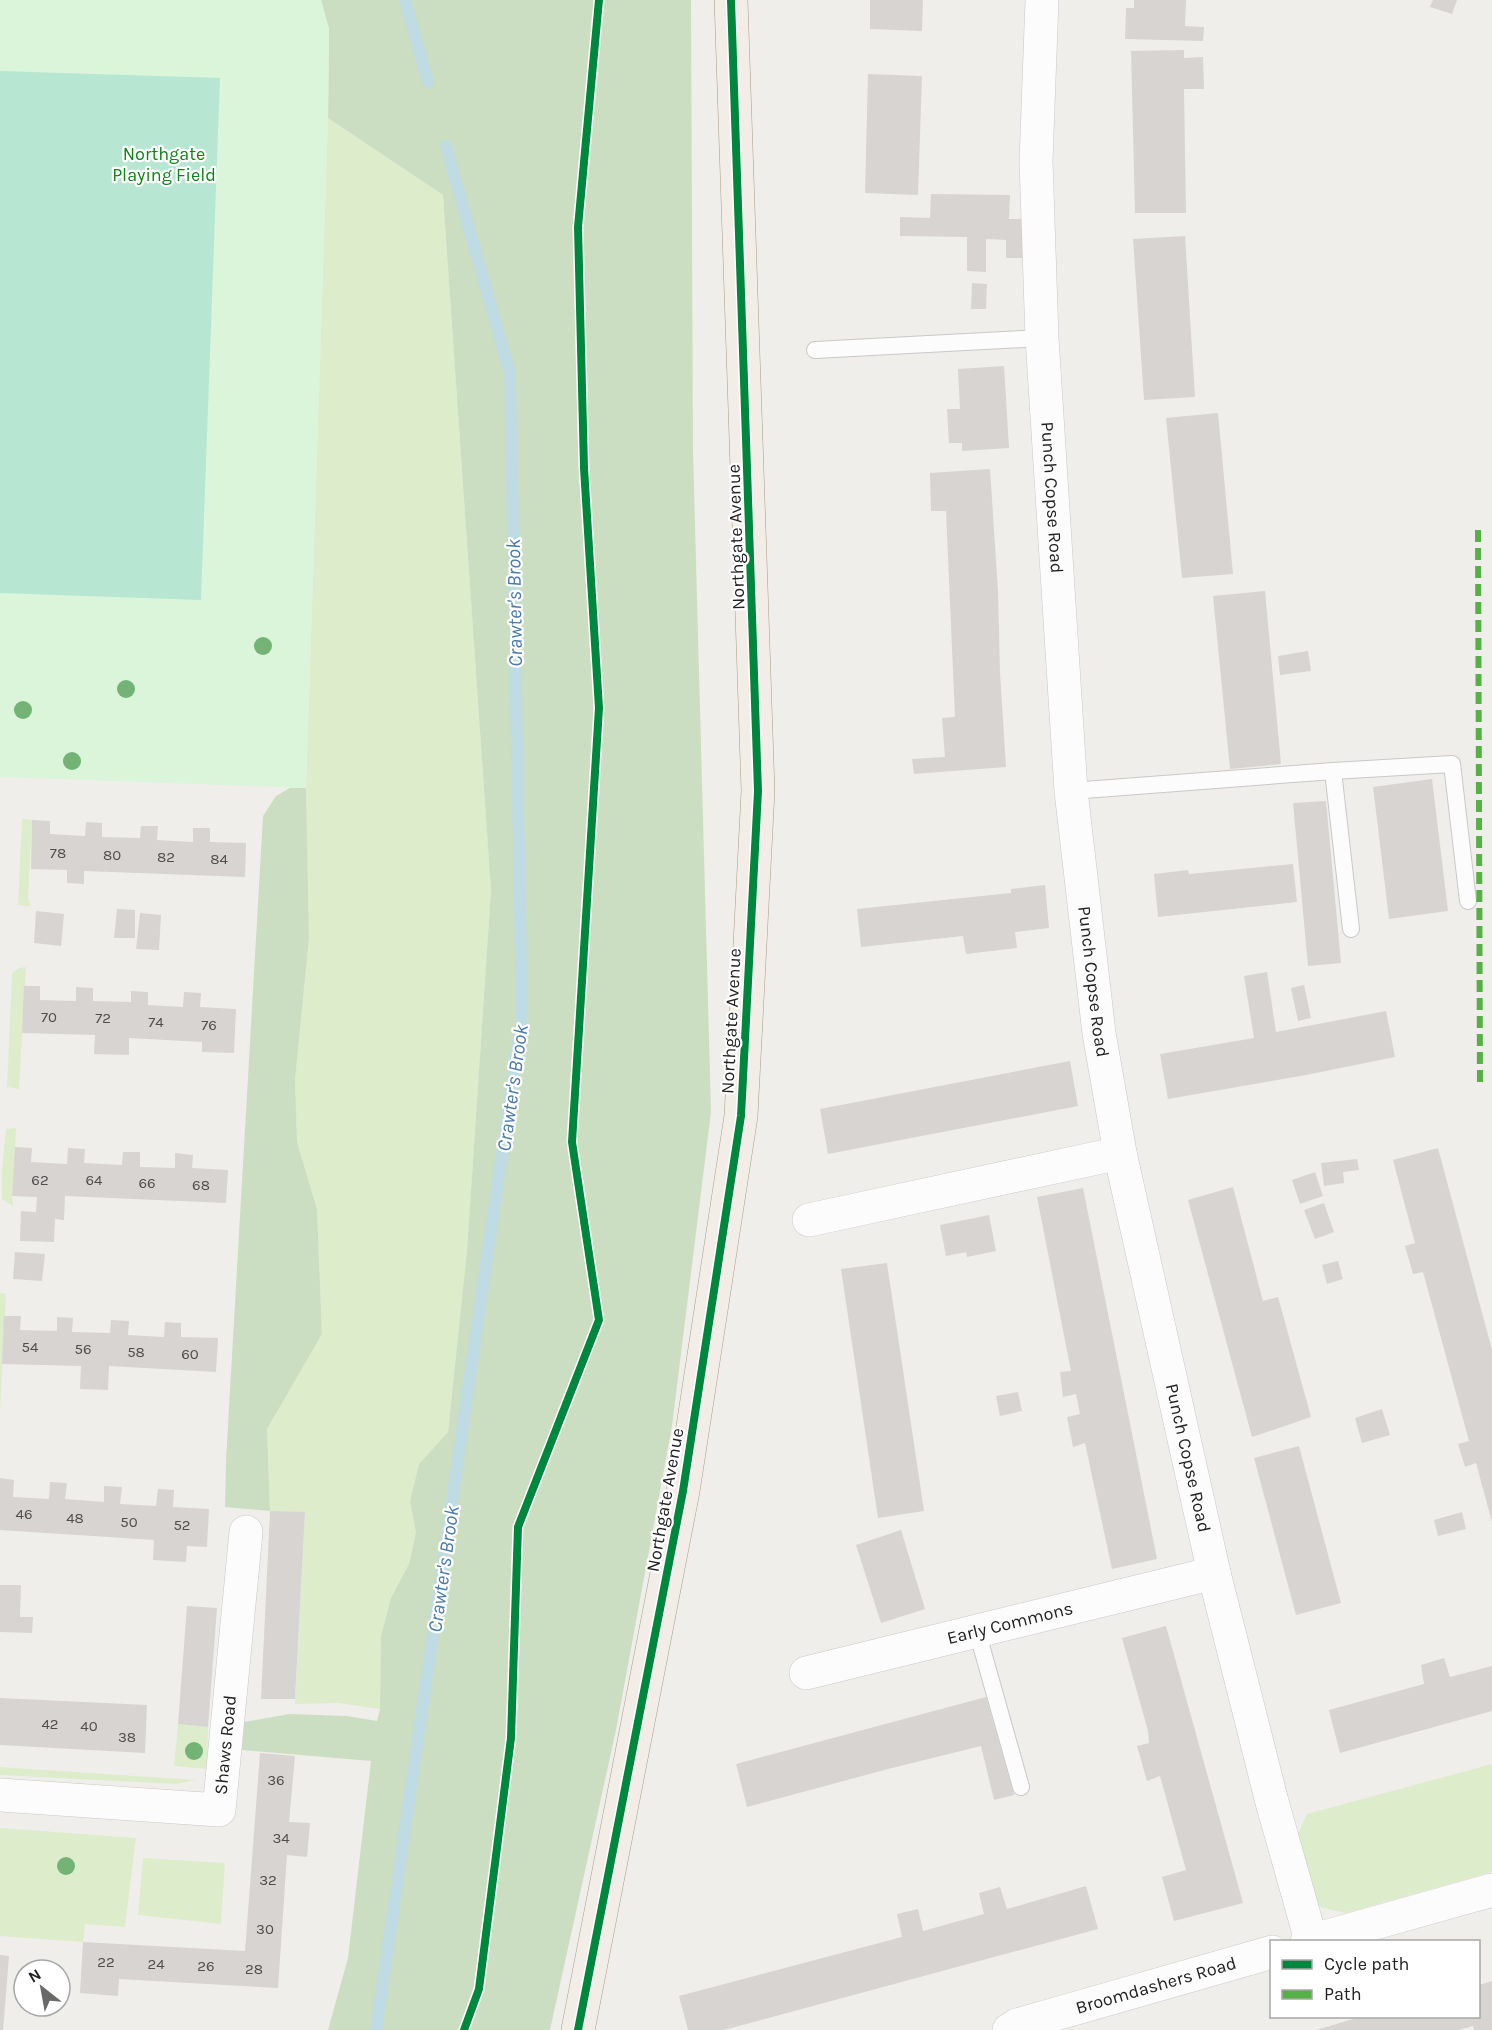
<svg xmlns="http://www.w3.org/2000/svg" width="1492" height="2030" font-family="Karla,sans-serif">
<style>
.grass{fill:#ddeccb}
.forest{fill:#cbdec1}
.park{fill:#daf5da}
.pitch{fill:#b7e6d2}
.lines{fill:none;stroke-linecap:round;stroke-linejoin:round}
.stream{stroke:#bfdbe3;stroke-width:12}
.building{fill:#d7d4d2}
.service-casing{stroke:#c9c8c7;stroke-width:18}
.minor-casing{stroke:#c9c8c7;stroke-width:34}
.primary-casing{stroke:#a79c86;stroke-width:34}
.service{stroke:#fdfcfc;stroke-width:16}
.minor{stroke:#fdfcfc;stroke-width:33}
.primary{stroke:#f3ede7;stroke-width:33}
.quiet{stroke:#55b145;stroke-width:6;stroke-dasharray:12 6;stroke-linecap:butt}
.cycleway-casing{stroke:#fff;stroke-width:11}
.cycleway{stroke:#00873e;stroke-width:8}
.tree{fill:#73b476}
.labels{text-anchor:middle;stroke-width:4.5;stroke-linejoin:round;paint-order:stroke}
.number-label{font-size:15px;fill:#4f4e4e}
.park-label{font-size:18px;fill:#0c8416;stroke:#fff}
.street-label{font-size:18px;fill:#222;stroke:#fff}
.water-label{font-size:20px;font-style:italic;fill:#4a7aab;stroke:#fff}
</style>
<rect width="100%" height="100%" fill="#f0eeeb"/>
<g class="grass">
<polygon points="328,118 443,195 491,889 467,1251 448,1432 419,1464 410,1501 416,1533 409,1564 391,1598 381,1636 380,1709 338,1703 295,1704 305,1513 270,1511 267,1429 322,1334 317,1209 297,1142 295,1080 309,938 306,788"/>
<polygon points="22,819 32,820 28,899 31,906 18,905"/>
<polygon points="26,967 19,1089 7,1087 12,973 19,968"/>
<polygon points="16,1128 12,1196 13,1206 2,1199 2,1170 6,1129"/>
<polygon points="0,1293 6,1294 0,1413"/>
<polygon points="178,1724 208,1727 207,1769 174,1766"/>
<polygon points="1492,1764 1492,1872 1346,1913 1316,1906 1295,1840 1307,1814"/>
<polygon points="0,1767 196,1780 176,1784 0,1775"/>
<polygon points="0,1828 136,1838 125,1927 85,1924 83,1942 0,1936"/>
<polygon points="143,1858 225,1863 221,1924 138,1915"/>
</g>
<g class="forest">
<polygon points="321,0 691,0 693,451 711,1112 672,1426 616,1730 550,2030 328,2030 348,1958 371,1761 242,1750 244,1722 290,1714 347,1716 377,1721 380,1709 381,1636 391,1598 409,1564 416,1533 410,1501 419,1464 448,1432 467,1251 491,890 443,195 328,118 329,29"/>
<polygon points="290,788 306,788 309,938 295,1080 297,1142 317,1209 322,1334 267,1429 270,1511 225,1507 226,1460 263,816 276,796"/>
</g>
<polygon class="park" points="0,0 321,0 329,29 328,118 306,788 0,777"/>
<polygon class="pitch" points="0,71 220,78 201,600 0,593"/>
<g class="lines">
<g class="stream">
<polyline points="405,0 428,82"/>
<polyline points="376,2030 522,1014 510,374 446,146"/>
</g>
</g>
<g class="building">
<polygon points="870,0 923,0 922,31 870,29"/>
<polygon points="1134,0 1186,0 1185,26 1204,27 1203,41 1125,39 1126,8 1134,8"/>
<polygon points="1433,0 1457,0 1452,14 1430,7"/>
<polygon points="1184,50 1184,58 1203,57 1204,89 1184,89 1186,213 1135,213 1131,51"/>
<polygon points="868,74 922,76 918,195 865,193"/>
<polygon points="931,194 1010,195 1009,219 1031,219 1030,258 1006,258 1006,240 986,239 986,272 967,271 967,237 900,236 900,217 930,218"/>
<polygon points="1185,236 1195,397 1144,400 1133,239"/>
<polygon points="972,283 987,284 986,309 971,309"/>
<polygon points="1004,366 1009,448 962,451 962,443 949,443 947,409 960,409 958,369"/>
<polygon points="1218,413 1233,574 1182,578 1166,418"/>
<polygon points="990,469 998,591 1000,673 1006,767 914,774 912,759 945,757 942,718 955,717 946,511 931,511 930,473"/>
<polygon points="1265,591 1281,764 1230,769 1213,596"/>
<polygon points="1308,651 1311,671 1280,675 1278,656"/>
<polygon points="1432,779 1448,911 1389,919 1373,787"/>
<polygon points="1326,801 1341,963 1308,966 1293,803"/>
<polygon points="32,820 50,821 50,834 85,836 86,822 102,823 102,837 140,838 141,826 158,826 157,840 193,842 193,828 210,828 210,842 246,843 245,877 84,871 84,884 67,883 67,870 31,869"/>
<polygon points="1293,864 1297,902 1158,917 1154,874 1188,870 1189,874"/>
<polygon points="1045,885 1049,928 1015,932 1017,948 966,954 963,936 861,947 857,909 1011,893 1011,889"/>
<polygon points="117,909 135,910 135,938 114,938"/>
<polygon points="36,911 64,914 61,946 34,943"/>
<polygon points="140,913 161,915 159,950 136,949"/>
<polygon points="1267,972 1276,1032 1386,1011 1395,1057 1306,1075 1168,1099 1160,1054 1254,1038 1244,976"/>
<polygon points="1304,985 1311,1018 1298,1021 1291,988"/>
<polygon points="24,986 40,986 40,1000 76,1001 76,987 93,988 93,1001 131,1002 131,991 148,992 148,1005 183,1007 184,992 201,993 200,1007 236,1009 234,1053 202,1052 202,1042 129,1038 129,1055 94,1054 95,1035 22,1033"/>
<polygon points="1070,1061 1078,1106 828,1154 820,1109"/>
<polygon points="15,1147 32,1148 31,1162 67,1164 68,1148 85,1149 84,1163 122,1165 123,1152 140,1152 140,1167 175,1168 175,1153 193,1155 192,1168 228,1170 226,1203 65,1196 64,1220 55,1219 54,1242 20,1241 21,1211 36,1212 37,1197 12,1196"/>
<polygon points="1438,1148 1492,1350 1492,1522 1476,1463 1465,1467 1458,1444 1469,1441 1423,1272 1413,1274 1405,1246 1415,1243 1393,1160"/>
<polygon points="1357,1159 1359,1170 1343,1172 1344,1183 1324,1186 1321,1163"/>
<polygon points="1315,1172 1323,1196 1300,1204 1292,1180"/>
<polygon points="1233,1187 1263,1301 1278,1297 1311,1417 1252,1437 1188,1200"/>
<polygon points="1083,1188 1157,1559 1112,1569 1085,1443 1073,1447 1067,1417 1080,1414 1076,1394 1063,1397 1060,1372 1071,1371 1037,1197"/>
<polygon points="1324,1203 1334,1232 1315,1239 1304,1210"/>
<polygon points="989,1215 996,1251 967,1257 966,1252 946,1256 940,1225"/>
<polygon points="15,1252 45,1254 42,1281 13,1279"/>
<polygon points="1338,1261 1343,1279 1327,1284 1322,1265"/>
<polygon points="887,1263 924,1511 878,1518 841,1269"/>
<polygon points="4,1316 21,1316 20,1330 57,1331 57,1317 73,1318 72,1332 110,1333 111,1320 129,1321 128,1335 164,1337 165,1322 181,1323 181,1337 218,1338 216,1372 109,1366 108,1390 80,1389 81,1366 2,1364"/>
<polygon points="1018,1392 1022,1411 1000,1416 996,1396"/>
<polygon points="1382,1409 1390,1435 1362,1443 1355,1418"/>
<polygon points="1299,1446 1341,1603 1296,1615 1254,1458"/>
<polygon points="0,1478 14,1480 13,1497 49,1499 50,1482 67,1483 65,1499 104,1502 104,1486 122,1487 120,1504 156,1506 158,1489 174,1490 173,1507 209,1509 207,1547 187,1546 186,1562 153,1560 154,1540 0,1530"/>
<polygon points="270,1511 305,1512 295,1699 261,1699"/>
<polygon points="1462,1512 1466,1529 1438,1536 1434,1520"/>
<polygon points="901,1530 925,1609 881,1623 856,1545"/>
<polygon points="0,1585 21,1585 20,1617 33,1617 32,1633 0,1632"/>
<polygon points="187,1606 217,1608 208,1727 178,1724"/>
<polygon points="1166,1626 1243,1903 1174,1921 1162,1877 1186,1870 1160,1776 1147,1781 1137,1746 1149,1743 1148,1731 1122,1638"/>
<polygon points="1444,1658 1450,1677 1492,1666 1492,1711 1340,1753 1329,1710 1424,1684 1421,1665"/>
<polygon points="986,1697 1014,1795 994,1800 981,1746 888,1769 747,1807 736,1764"/>
<polygon points="0,1698 147,1705 145,1753 0,1745"/>
<polygon points="260,1753 295,1756 289,1822 310,1823 307,1857 287,1855 278,1988 119,1979 118,1996 80,1993 83,1942 245,1951"/>
<polygon points="1086,1886 1098,1929 724,2030 688,2030 679,1996 902,1937 897,1914 918,1909 923,1931 984,1914 979,1893 1000,1887 1007,1909"/>
<polygon points="0,1955 9,1956 3,2030 0,2030"/>
<polygon points="1492,1981 1492,2030 1474,2030 1473,2026 1459,2030 1316,2030 1363,2016 1478,2016 1479,1985"/>
</g>
<g class="lines">
<defs>
<g id="service">
<polyline points="815,350 1042,338"/>
<polyline points="1333,771 1452,764 1468,901"/>
<polyline points="1071,791 1333,771 1351,929"/>
<polyline points="977,1631 1021,1787"/>
</g>
<g id="minor">
<path id="s1" d="M1042,0L1036,161L1042,338L1071,791L1099,1033L1120,1153L1214,1573L1272,1802L1311,1940"/>
<polyline points="809,1220 1120,1153"/>
<path id="s2" d="M806,1673L1214,1573"/>
<path id="s3" d="M0,1795L219,1810L246,1532"/>
<polyline points="1307,1942 1492,1890"/>
<path id="s4" d="M1009,2030L1017,2025L1042,2018L1272,1952"/>
</g>
<polyline id="primary" points="578,2030 683,1491 741,1116 758,791 731,0"/>
</defs>
<use href="#service" class="service-casing"/>
<use href="#minor" class="minor-casing"/>
<use href="#primary" class="primary-casing"/>
<use href="#service" class="service"/>
<use href="#minor" class="minor"/>
<use href="#primary" class="primary"/>
<polyline class="quiet" points="1478,530 1480,1086"/>
<defs>
<g id="cycleway">
<polyline points="464,2030 479,1989 511,1738 518,1527 599,1320 572,1142 599,708 584,468 578,227 599,0"/>
<polyline points="578,2030 683,1491 741,1116 758,791 731,0"/>
</g>
</defs>
<use href="#cycleway" class="cycleway-casing"/>
<use href="#cycleway" class="cycleway"/>
</g>
<g class="tree">
<circle cx="263" cy="646" r="9"/>
<circle cx="126" cy="689" r="9"/>
<circle cx="23" cy="710" r="9"/>
<circle cx="72" cy="761" r="9"/>
<circle cx="194" cy="1751" r="9"/>
<circle cx="66" cy="1866" r="9"/>
</g>
<g class="labels">
<g class="number-label">
<text x="58" y="858">78</text>
<text x="112" y="860">80</text>
<text x="166" y="862">82</text>
<text x="219" y="864">84</text>
<text x="49" y="1022">70</text>
<text x="103" y="1023">72</text>
<text x="156" y="1027">74</text>
<text x="209" y="1030">76</text>
<text x="40" y="1185">62</text>
<text x="94" y="1185">64</text>
<text x="147" y="1188">66</text>
<text x="201" y="1190">68</text>
<text x="30" y="1352">54</text>
<text x="83" y="1354">56</text>
<text x="136" y="1357">58</text>
<text x="190" y="1359">60</text>
<text x="24" y="1519">46</text>
<text x="75" y="1523">48</text>
<text x="129" y="1527">50</text>
<text x="182" y="1530">52</text>
<text x="50" y="1729">42</text>
<text x="89" y="1731">40</text>
<text x="127" y="1742">38</text>
<text x="276" y="1785">36</text>
<text x="281" y="1843">34</text>
<text x="268" y="1885">32</text>
<text x="265" y="1934">30</text>
<text x="106" y="1967">22</text>
<text x="156" y="1969">24</text>
<text x="206" y="1971">26</text>
<text x="254" y="1974">28</text>
</g>
<g class="park-label">
<text x="164" y="160">Northgate<tspan x="164" dy="21">Playing Field</tspan></text>
</g>
<g class="street-label">
<text dy="6" stroke="none"><textPath href="#s1" startOffset="498">Punch Copse Road</textPath></text>
<text transform="translate(736 537) rotate(-92)" y="6">Northgate Avenue</text>
<text dy="6" stroke="none"><textPath href="#s1" startOffset="984">Punch Copse Road</textPath></text>
<text transform="translate(731 1021) rotate(-87)" y="6">Northgate Avenue</text>
<text dy="6" stroke="none"><textPath href="#s1" startOffset="1470">Punch Copse Road</textPath></text>
<text transform="translate(665 1500) rotate(-80)" y="6">Northgate Avenue</text>
<text dy="6" stroke="none"><textPath href="#s2" startOffset="210">Early Commons</textPath></text>
<text dy="6" stroke="none"><textPath href="#s3" startOffset="285">Shaws Road</textPath></text>
<text dy="6" stroke="none"><textPath href="#s4" startOffset="154">Broomdashers Road</textPath></text>
</g>
<g class="water-label">
<text transform="translate(514 603) rotate(-91)" y="7">Crawter's Brook</text>
<text transform="translate(512 1088) rotate(-82)" y="7">Crawter's Brook</text>
<text transform="translate(443 1569) rotate(-82)" y="7">Crawter's Brook</text>
</g>
</g>
<rect x="1270" y="1940" width="210" height="78" fill="#ffffff" stroke="#a7a7a7" stroke-width="1.5"/>
<rect x="1282" y="1960" width="30" height="9" fill="#00873e" stroke="#a7a7a7" stroke-width="1.5"/>
<text x="1324" y="1970" font-size="18" fill="#222222">Cycle path</text>
<rect x="1282" y="1990" width="30" height="9" fill="#55b145" stroke="#a7a7a7" stroke-width="1.5"/>
<text x="1324" y="2000" font-size="18" fill="#222222">Path</text>
<g transform="translate(42 1988) rotate(329)"><circle r="28" fill="#ffffff" stroke="#a7a7a7" stroke-width="1.5"/>
<path d="M0-4.5L10 22L0 15L-10 22Z" fill="#6a6968"/>
<text y="-9" font-size="16" font-weight="bold" text-anchor="middle" fill="#222222">N</text>
</g>
</svg>
